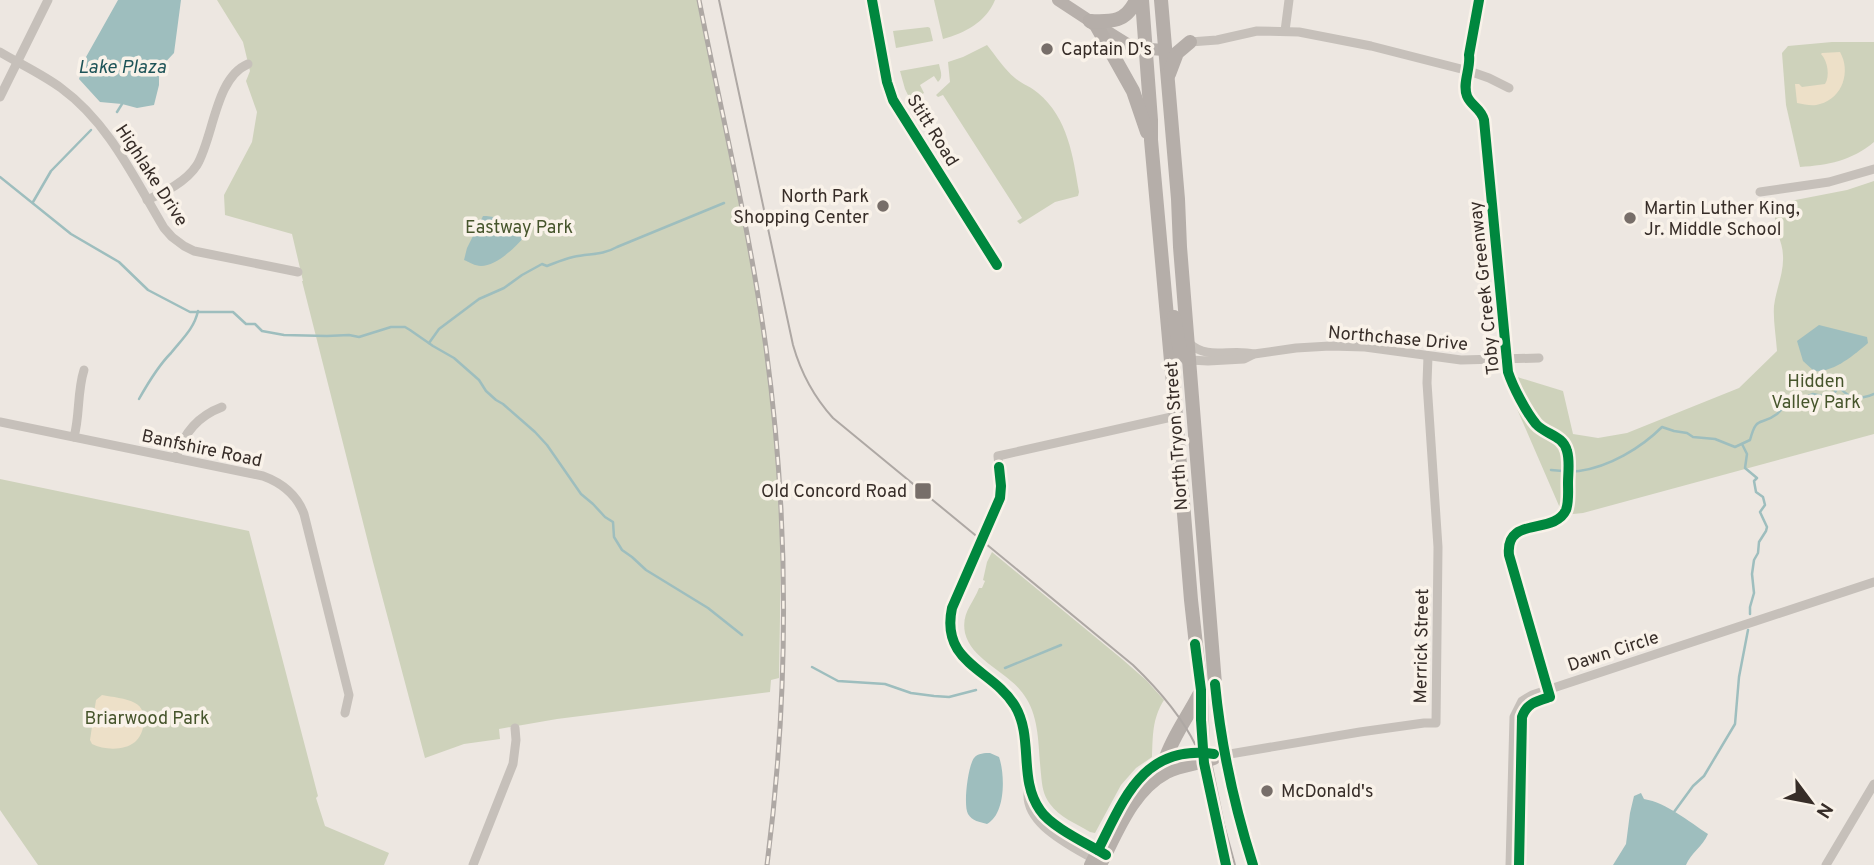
<svg xmlns="http://www.w3.org/2000/svg" width="1874" height="865" font-family="Overpass,sans-serif">
<style>
.green{fill:#ced2bb}
.sand{fill:#ede0c8}
.water{fill:#9ebebe}
.lines{fill:none;stroke-linecap:round;stroke-linejoin:round}
.stream{stroke:#9ebebe;stroke-width:2.5}
.street{stroke:#c6c0ba;stroke-width:9}
.secondary{stroke:#b7b0ab;stroke-width:12}
.primary{stroke:#b5aea9;stroke-width:14}
.tram{stroke:#aea8a4;stroke-width:2}
.rail-casing{stroke:#aea8a4;stroke-width:5}
.rail{stroke:#f9f2e9;stroke-width:2.5;stroke-dasharray:8;stroke-linecap:butt}
.cycleway-casing{stroke:#f9f2e9;stroke-width:15}
.cycleway{stroke:#00873e;stroke-width:10}
.poi-dot{fill:#776e69;stroke:#f9f2e9;stroke-width:2.5}
.labels{text-anchor:middle;stroke-width:7;stroke-linejoin:round;paint-order:stroke}
.poi-label{font-size:18px;fill:#372d28;stroke:#f9f2e9;text-anchor:start}
.street-label{font-size:18px;fill:#372d28;stroke:#f9f2e9}
.park-label{font-size:18px;fill:#46552c;stroke:#f9f2e9}
.water-label{font-size:19px;font-style:italic;fill:#1e5458;stroke:#f9f2e9}
</style>
<rect width="100%" height="100%" fill="#ede7e1"/>
<g class="green">
<polygon points="217,0 699,0 749,244 770,378 776,451 781,555 779,678 771,680 770,692 557,719 499,729 500,739 464,744 425,758 373,562 302,281 303,281 292,234 225,215 224,195 252,142 257,112 246,81 250,71 243,42"/>
<path d="M934,0H995C986,22 965,33 943,39Z"/>
<polygon points="928,27 930,28 933,41 896,48 893,31"/>
<path d="M1832,42H1874V142C1851,161 1828,165 1800,167L1786,105L1782,53L1788,46Z"/>
<path d="M987,45C996,56 1004,69 1015,78C1022,84 1031,87 1038,93C1068,118 1073,156 1079,192L1078,196L1055,202L1020,224L1017,221L1022,218L943,95L938,97L936,95L950,82L948,62L963,57Z"/>
<path d="M939,64C940,70 944,77 938,82L934,76L920,85L924,93L911,101L905,89L900,71Z"/>
<path d="M1874,181V434L1583,513L1563,515L1501,372L1563,391L1573,434L1598,438L1627,433L1739,388L1777,351C1776,336 1773,320 1774,306C1776,289 1784,273 1783,256C1783,237 1767,221 1780,203L1847,190Z"/>
<polygon points="0,479 249,531 318,796 316,798 325,826 389,853 384,865 38,865 0,810"/>
<path d="M992,552L1122,659L1146,680L1164,700C1152,719 1153,736 1152,757L1136,768L1121,785L1095,833L1090,832C1077,824 1059,817 1050,804C1043,795 1042,785 1041,774C1038,747 1040,717 1024,695C1009,672 972,661 965,633C961,613 973,604 979,588H982L985,581L983,580L987,562Z"/>
</g>
<g class="sand">
<path d="M1840,52C1851,71 1843,98 1820,104C1812,107 1805,104 1797,103L1795,84H1799L1802,87L1825,84C1830,77 1828,61 1821,54L1822,53Z"/>
<path d="M102,695C112,697 126,698 135,703C149,710 145,734 135,742C124,751 104,750 92,744L90,740L96,700Z"/>
</g>
<g class="water">
<polygon points="118,0 181,0 174,53 159,69 159,85 154,105 137,108 122,104 100,102 79,79 86,57"/>
<path d="M483,216C499,216 516,223 524,237C515,248 496,266 481,266C475,266 469,262 464,260L467,248Z"/>
<path d="M1819,325L1867,337L1868,343C1854,355 1833,373 1814,371L1803,361L1797,341Z"/>
<path d="M990,753L999,757C1005,774 1006,814 987,824C980,822 972,821 968,814C963,805 968,766 974,758C978,753 985,753 990,753Z"/>
<path d="M1641,793L1644,799C1667,803 1688,821 1708,834C1703,846 1691,853 1686,865H1613L1626,844L1630,813L1634,796Z"/>
</g>
<g class="lines">
<g class="stream">
<polyline points="117,112 122,104"/>
<polyline points="0,177 71,234 119,262 148,290 190,312 233,312 246,324 255,324 262,331 284,335 327,336 349,335 359,337 391,327 405,327 410,330 433,346 454,358 479,380 486,391 496,400 503,404 535,432 547,445 581,494 593,504 605,517 613,522 614,537 622,550 632,557 646,570 708,608 742,635"/>
<polyline points="33,202 51,171 91,130"/>
<path d="M429,343L439,329L479,299L504,288L522,275L542,264L547,266C555,263 564,259 573,257C590,253 601,256 617,247L724,203"/>
<path d="M139,399C148,383 158,366 171,353C182,339 194,329 198,311"/>
<polyline points="1742,444 1747,454 1745,468 1757,478 1754,481 1756,492 1763,497 1765,505 1760,512 1767,527 1766,531 1759,542 1758,553 1754,560 1752,574 1754,593 1750,607 1750,614"/>
<path d="M1551,470C1560,471 1570,472 1579,471C1609,467 1641,448 1662,427L1674,431L1687,433L1693,437L1715,439L1735,447L1750,440C1757,414 1760,427 1777,414C1783,409 1786,402 1792,396L1804,398L1813,394L1831,398L1837,389L1840,388C1851,400 1860,400 1874,394"/>
<polyline points="812,667 838,681 885,684 911,693 934,696 949,697 976,690"/>
<polyline points="1005,668 1061,645"/>
<polyline points="1674,812 1693,786 1704,776 1735,724 1739,677 1748,630"/>
</g>
<g class="street">
<polyline points="872,0 887,82 893,100 997,265"/>
<polyline points="1285,31 1289,0"/>
<polyline points="1190,42 1217,40 1257,31 1299,32 1371,46 1469,71 1489,78 1509,88"/>
<path d="M0,52C20,64 42,74 61,88C109,123 134,178 164,228L172,237L184,246L194,251L298,272"/>
<polyline points="0,97 48,0"/>
<polyline points="1760,192 1829,182 1874,169"/>
<path d="M147,200C165,192 186,182 197,165C214,136 215,78 248,64"/>
<path d="M1189,343C1208,361 1230,348 1254,354"/>
<polyline points="1190,360 1208,361 1244,359 1254,354 1296,348 1330,346 1365,347 1461,360 1539,358"/>
<path d="M0,422L263,476C282,483 297,495 304,514L349,695L345,713"/>
<path d="M74,437C80,415 77,392 84,370"/>
<path d="M176,458C183,434 198,416 222,407"/>
<polyline points="1224,755 1360,732 1424,723 1436,723 1438,547 1427,383 1428,356"/>
<polyline points="1030,788 1038,807 1047,818 1100,851"/>
<path d="M1097,861C1072,846 1020,823 1029,787C1025,761 1029,729 1016,707C995,670 945,667 951,614L998,502L1001,486L998,456L1176,416"/>
<polyline points="473,865 513,764 516,740 515,728"/>
<polyline points="1510,865 1514,717 1522,701 1532,695 1874,582"/>
<polyline points="1826,865 1874,784"/>
</g>
<g class="secondary">
<polyline points="1058,0 1090,21"/>
<polyline points="1097,25 1134,48 1165,50"/>
<path d="M1090,865C1115,816 1135,751 1202,752C1210,752 1217,754 1224,755"/>
<path d="M1101,865C1118,832 1133,791 1167,773C1182,765 1199,765 1214,759"/>
</g>
<g class="primary">
<polyline points="1142,0 1151,120 1151,140 1176,416 1191,600 1201,690 1203,752 1226,865"/>
<path d="M1161,0L1178,199L1180,247L1215,684C1221,746 1234,805 1253,865"/>
<polyline points="1090,21 1096,25 1133,91 1147,132"/>
<path d="M1090,21C1112,22 1126,22 1136,0"/>
<polyline points="1169,74 1177,53 1190,42"/>
<polyline points="1174,317 1180,350 1188,359"/>
<path d="M1165,760C1173,736 1187,718 1199,695"/>
</g>
<path class="tram" d="M719,0L793,345C801,373 813,396 833,418L1133,665C1158,689 1181,715 1196,746C1214,784 1224,825 1235,865"/>
<defs>
<path id="rail" d="M699,0C722,116 750,231 766,348C789,518 789,694 767,865"/>
</defs>
<use href="#rail" class="rail-casing"/>
<use href="#rail" class="rail"/>
<defs>
<g id="cycleway">
<polyline points="872,0 887,82 893,100 997,265"/>
<path d="M1479,0L1469,55C1471,68 1462,83 1467,96C1471,106 1481,108 1484,120L1508,372C1513,387 1526,412 1536,424C1546,435 1563,435 1567,451C1570,461 1568,473 1568,483C1568,492 1569,502 1566,510C1554,536 1505,515 1509,555L1550,697C1537,701 1527,703 1522,717L1519,865"/>
<path d="M999,467L1001,486L1000,498L952,608C940,664 993,669 1015,706C1034,738 1018,779 1040,810C1051,827 1088,844 1106,855"/>
<polyline points="1195,644 1201,690 1201,720 1204,763 1226,865"/>
<path d="M1215,684C1221,746 1234,805 1253,865"/>
<path d="M1098,850C1124,799 1143,744 1214,754"/>
</g>
</defs>
<use href="#cycleway" class="cycleway-casing"/>
<use href="#cycleway" class="cycleway"/>
</g>
<g class="poi-dot">
<circle cx="1047" cy="49" r="7"/>
<circle cx="883" cy="206" r="7"/>
<circle cx="1630" cy="218" r="7"/>
<rect x="914" y="482" width="18" height="18" rx="3.5"/>
<circle cx="1267" cy="791" r="7"/>
</g>
<g class="labels">
<g class="poi-label">
<text x="1061" y="55">Captain D's</text>
<text x="869" y="202" text-anchor="end">North Park<tspan x="869" dy="21">Shopping Center</tspan></text>
<text x="1644" y="214">Martin Luther King,<tspan x="1644" dy="21">Jr. Middle School</tspan></text>
<text x="907" y="497" text-anchor="end">Old Concord Road</text>
<text x="1281" y="797">McDonald's</text>
</g>
<g class="street-label">
<text transform="translate(933 130) rotate(58)" y="6">Stitt Road</text>
<text transform="translate(152 175) rotate(57)" y="6">Highlake Drive</text>
<text transform="translate(1484 288) rotate(-96)" y="6">Toby Creek Greenway</text>
<text transform="translate(1398 338) rotate(5)" y="6">Northchase Drive</text>
<text transform="translate(1176 436) rotate(-94)" y="6">North Tryon Street</text>
<text transform="translate(202 448) rotate(12)" y="6">Banfshire Road</text>
<text transform="translate(1421 646) rotate(-89)" y="6">Merrick Street</text>
<text transform="translate(1613 651) rotate(-18)" y="6">Dawn Circle</text>
</g>
<g class="park-label">
<text x="519" y="233">Eastway Park</text>
<text x="1816" y="387">Hidden<tspan x="1816" dy="21">Valley Park</tspan></text>
<text x="147" y="724">Briarwood Park</text>
</g>
<g class="water-label">
<text x="122" y="73">Lake Plaza</text>
</g>
</g>
<g transform="translate(1811 802) rotate(122)" stroke="#f9f2e9" stroke-width="5" paint-order="stroke">
<path d="M0-5L12 26L0 18L-12 26Z" fill="#372d28"/>
<text y="-10" font-size="19" font-weight="bold" text-anchor="middle" fill="#372d28">N</text>
</g>
</svg>
